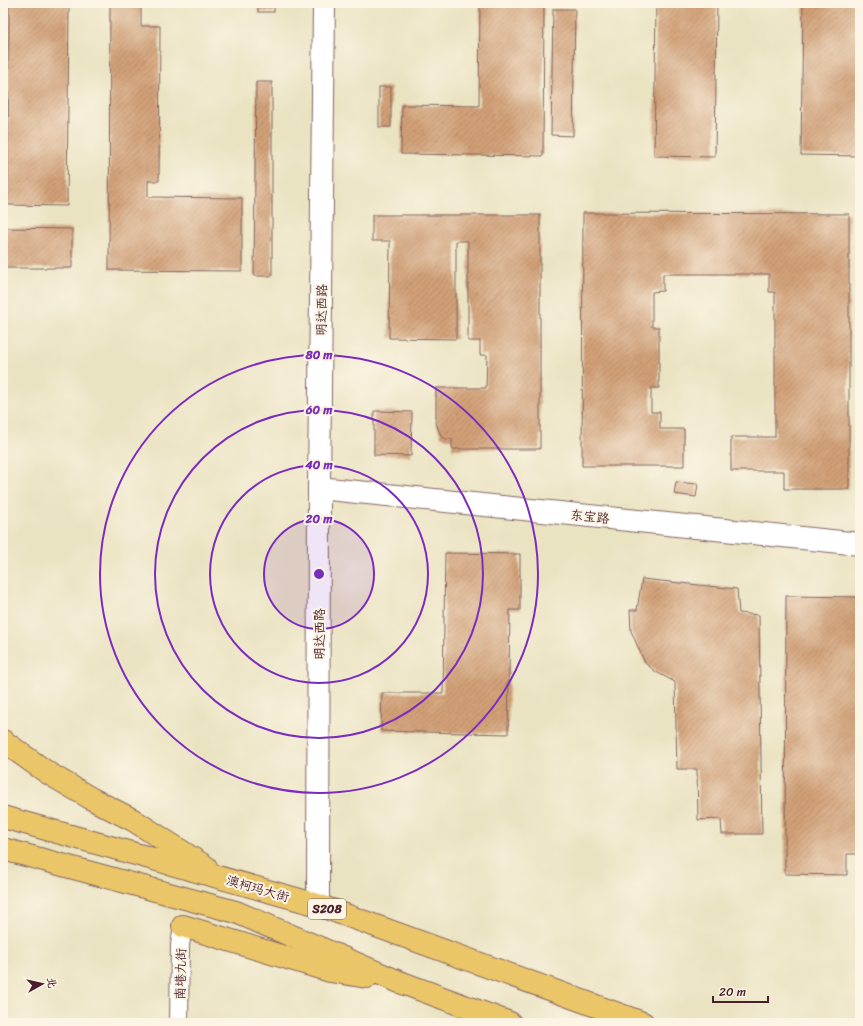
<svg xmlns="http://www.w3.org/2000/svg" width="863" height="1026" font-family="Sriracha,'LXGW WenKai TC',sans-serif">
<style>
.building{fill:url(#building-hatch)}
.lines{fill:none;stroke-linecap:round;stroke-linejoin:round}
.minor-casing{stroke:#826460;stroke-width:20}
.tertiary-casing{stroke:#826460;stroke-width:24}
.primary-casing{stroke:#826460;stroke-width:24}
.minor{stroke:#fff;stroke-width:18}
.tertiary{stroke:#fff;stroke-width:22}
.primary{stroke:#ebc669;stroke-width:22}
.ring{fill:none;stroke:#7b2cbf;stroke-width:2}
.labels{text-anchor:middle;stroke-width:4;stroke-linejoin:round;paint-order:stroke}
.shield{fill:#fcf5e5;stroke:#7f5f63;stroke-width:1}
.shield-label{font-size:12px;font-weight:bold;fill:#4a1f2b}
.street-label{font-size:13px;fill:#4a1f2b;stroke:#fcf5e5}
.centre{fill:#7b2cbf;stroke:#fcf5e5;stroke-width:2}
.ring-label{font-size:12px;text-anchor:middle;font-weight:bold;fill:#7b2cbf;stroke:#fcf5e5;stroke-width:4;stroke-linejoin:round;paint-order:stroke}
</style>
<defs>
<pattern id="building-hatch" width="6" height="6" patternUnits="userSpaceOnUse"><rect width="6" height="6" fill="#d2a077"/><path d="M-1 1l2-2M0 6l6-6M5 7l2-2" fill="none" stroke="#ac8262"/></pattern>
</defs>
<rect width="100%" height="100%" fill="#fcf5e5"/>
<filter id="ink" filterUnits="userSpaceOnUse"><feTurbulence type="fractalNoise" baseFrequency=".025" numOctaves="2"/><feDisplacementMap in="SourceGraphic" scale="8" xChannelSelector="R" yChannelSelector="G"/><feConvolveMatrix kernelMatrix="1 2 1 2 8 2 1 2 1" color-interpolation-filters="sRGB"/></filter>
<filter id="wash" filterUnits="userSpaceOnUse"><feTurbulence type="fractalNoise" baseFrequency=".012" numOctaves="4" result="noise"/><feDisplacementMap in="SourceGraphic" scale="16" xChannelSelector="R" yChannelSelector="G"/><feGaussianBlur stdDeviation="0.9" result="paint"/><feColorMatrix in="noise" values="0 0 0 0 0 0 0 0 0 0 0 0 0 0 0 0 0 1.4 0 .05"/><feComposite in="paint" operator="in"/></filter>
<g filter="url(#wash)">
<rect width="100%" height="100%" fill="#eae3c2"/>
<g id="blocks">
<g class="building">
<polygon points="9,3 69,3 67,206 8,205"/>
<polygon points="110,3 141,3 141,26 160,26 159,181 148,181 148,197 242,198 242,271 109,270"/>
<polygon points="162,3 245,3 245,5 162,4"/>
<rect x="258" y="3" width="16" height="9"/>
<polygon points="480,3 544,3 543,156 401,154 402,105 479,106"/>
<polygon points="656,3 717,3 715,157 654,156"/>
<polygon points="803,3 860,3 860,156 801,155"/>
<polygon points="553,9 575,9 573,136 551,135"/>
<polygon points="256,82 272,82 272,276 254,276"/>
<rect x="379" y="87" width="12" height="40"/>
<polygon points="583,213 849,214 849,489 784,489 784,471 731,471 731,437 775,437 775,292 769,292 769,274 663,274 663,291 652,292 652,327 659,327 659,388 651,388 651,412 660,412 660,429 684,429 684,466 582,466"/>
<polygon points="372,215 540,215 540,449 452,449 452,439 446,439 441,436 436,423 436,388 486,388 487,355 480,355 480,341 468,341 468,241 456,241 456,339 389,338 390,241 372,241"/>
<polygon points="3,228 72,229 72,268 3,268"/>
<polygon points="374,411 412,412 411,456 374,455"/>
<polygon points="676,482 698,484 696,497 674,494"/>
<polygon points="445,553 520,554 520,610 510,610 508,734 381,731 382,693 443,693"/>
<polygon points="642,579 737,589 739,613 759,615 762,834 722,834 721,819 698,820 697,769 677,769 675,682 656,672 645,663 631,631 630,610 637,610"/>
<polygon points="786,596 860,597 860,854 847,854 847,875 785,874"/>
</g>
</g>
</g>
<g filter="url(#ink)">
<use href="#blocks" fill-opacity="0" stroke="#826460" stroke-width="1"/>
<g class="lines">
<defs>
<polyline id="minor" points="179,1023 180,945 183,926"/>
<g id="tertiary">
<polyline points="319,488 860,544"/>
<polyline points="318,905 319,488 324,3"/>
</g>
<g id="primary">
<polyline points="3,741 48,773 92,799 133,820 206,867"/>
<polyline points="3,817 318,905 643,1023"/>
<polyline points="3,849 236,912 397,981 510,1023"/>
<polyline points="183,926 330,971 367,977"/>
</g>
</defs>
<use href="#minor" class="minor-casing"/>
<use href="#tertiary" class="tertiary-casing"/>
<use href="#primary" class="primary-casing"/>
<use href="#minor" class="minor"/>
<use href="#tertiary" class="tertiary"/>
<use href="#primary" class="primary"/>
</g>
</g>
<circle cx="319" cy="574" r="55" fill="#7b2cbf" fill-opacity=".12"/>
<g class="ring">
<circle cx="319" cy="574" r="55"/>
<circle cx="319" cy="574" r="109"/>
<circle cx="319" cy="574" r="164"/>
<circle cx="319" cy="574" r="219"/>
</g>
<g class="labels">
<rect class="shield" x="308" y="899" width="38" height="20" rx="3"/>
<g class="shield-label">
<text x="327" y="913">S208</text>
</g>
<g class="street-label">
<text transform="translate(321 310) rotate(-89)" y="5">明达西路</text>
<text transform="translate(590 516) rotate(6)" y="5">东宝路</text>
<text transform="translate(319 634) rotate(-90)" y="5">明达西路</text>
<text transform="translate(258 888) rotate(16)" y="5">澳柯玛大街</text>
<text transform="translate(180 974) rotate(-89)" y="5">南塂九街</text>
</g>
</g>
<circle cx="319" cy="574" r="6" class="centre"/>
<g class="ring-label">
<text x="319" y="359">80 m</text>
<text x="319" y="414">60 m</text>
<text x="319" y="469">40 m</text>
<text x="319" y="523">20 m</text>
</g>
<rect width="863" height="1026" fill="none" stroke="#fcf5e5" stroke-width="16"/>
<g transform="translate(42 984) rotate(82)" stroke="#fcf5e5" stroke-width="3" paint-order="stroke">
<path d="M0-3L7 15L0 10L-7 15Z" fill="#4a1f2b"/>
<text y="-6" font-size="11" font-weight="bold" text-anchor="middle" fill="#4a1f2b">北</text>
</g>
<path d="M713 996v6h55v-6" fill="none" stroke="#4a1f2b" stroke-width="2"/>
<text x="719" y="996" font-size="12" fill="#4a1f2b" stroke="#fcf5e5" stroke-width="3" paint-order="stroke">20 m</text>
</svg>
